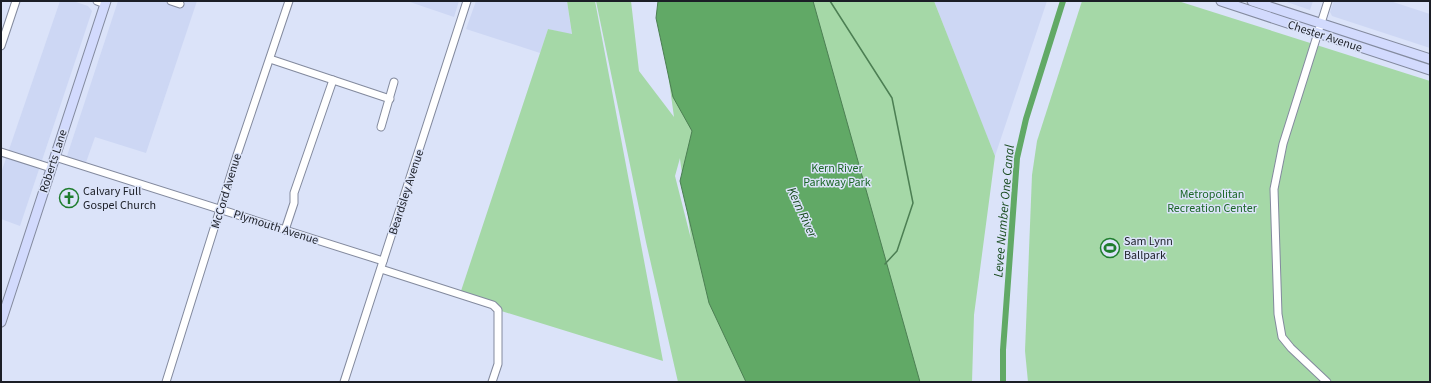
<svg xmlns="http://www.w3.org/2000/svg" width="1431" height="383" font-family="'Source Sans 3',sans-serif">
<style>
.built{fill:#cdd7f4}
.green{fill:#a5d8a7;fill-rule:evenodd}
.water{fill:#61a966;stroke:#4c7f53}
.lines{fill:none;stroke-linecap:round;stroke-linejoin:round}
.stream{stroke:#4c7f53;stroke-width:1.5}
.canal{stroke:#61a966;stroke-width:6}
.street-casing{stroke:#838a9e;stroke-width:9}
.secondary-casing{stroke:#838a9e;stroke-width:11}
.street{stroke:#fff;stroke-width:7}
.secondary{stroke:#d2dafd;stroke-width:9}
.labels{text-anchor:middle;stroke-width:3;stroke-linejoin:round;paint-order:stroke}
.street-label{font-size:12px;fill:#1b1e26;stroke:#dbe3f9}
.park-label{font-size:12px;fill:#1b6626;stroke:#dbe3f9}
.poi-label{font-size:12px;fill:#1b1e26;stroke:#dbe3f9;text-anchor:start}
.water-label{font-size:13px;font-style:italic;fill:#184b1e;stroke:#dbe3f9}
</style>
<rect width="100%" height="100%" fill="#dbe3f9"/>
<g class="built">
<polygon points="60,1 73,1 88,6 92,11 20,226 1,219 1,173"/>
<polygon points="118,1 197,1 146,153 95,137 84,168 65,162"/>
<polygon points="407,1 459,1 454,17"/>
<polygon points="476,1 567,1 572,35 548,29 540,53 466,29"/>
<polygon points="934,1 1047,1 995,156 978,114"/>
<polygon points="1284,1 1313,1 1310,10"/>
<polygon points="1334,1 1390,1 1430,14 1430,48 1332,16 1330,12"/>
</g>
<g class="green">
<polygon points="567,1 595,1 663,361 498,310 460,294 548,29 572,34"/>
<path d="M596,1H631L639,71L674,117L658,1H934L995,156L974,315L972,382H678L646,242ZM680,158V159L691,239L675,176Z"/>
<polygon points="1082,1 1178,1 1430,81 1430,382 1028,382 1025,351 1032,175 1037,141"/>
</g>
<polygon class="water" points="658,1 813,1 920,382 746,382 709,303 680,181 692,131 673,97 656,18"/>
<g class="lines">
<polyline class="stream" points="830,1 892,98 913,203 897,251 885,264"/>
<polyline class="canal" points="1003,382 1003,350 1017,158 1026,119 1063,1"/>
<defs>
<g id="street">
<polyline points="97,1 105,4"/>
<polyline points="171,1 180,4"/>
<polyline points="1,46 16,1"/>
<polyline points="270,59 390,99"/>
<polyline points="381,127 394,82"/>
<polyline points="1,152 51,168"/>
<polyline points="55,157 383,261"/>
<polyline points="285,230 294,203 294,193 333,80"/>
<polyline points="381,269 493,305 498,310 498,364 492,382"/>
<polyline points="166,382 237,155 289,1"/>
<polyline points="344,382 467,1"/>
<polyline points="1327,382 1291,348 1282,337 1278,314 1274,189 1283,144 1328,1"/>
</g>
<g id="secondary">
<polyline points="1221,1 1430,70"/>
<polyline points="1252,1 1430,59"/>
<polyline points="1,322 106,1"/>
</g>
</defs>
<use href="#street" class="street-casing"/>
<use href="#secondary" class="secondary-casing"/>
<use href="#street" class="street"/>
<use href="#secondary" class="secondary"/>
</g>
<defs>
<symbol id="church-ring" viewBox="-11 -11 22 22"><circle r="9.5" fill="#dbe3f9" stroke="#1f7d2e" stroke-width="1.5"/><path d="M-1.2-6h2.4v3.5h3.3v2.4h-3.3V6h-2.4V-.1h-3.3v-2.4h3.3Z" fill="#1f7d2e"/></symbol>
<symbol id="stadium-ring" viewBox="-11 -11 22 22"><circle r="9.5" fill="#dbe3f9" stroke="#1f7d2e" stroke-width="1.5"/><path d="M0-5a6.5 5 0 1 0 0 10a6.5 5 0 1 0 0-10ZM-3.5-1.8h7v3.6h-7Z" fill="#1f7d2e"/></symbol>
</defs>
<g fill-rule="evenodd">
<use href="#church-ring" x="58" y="187" width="22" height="22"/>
<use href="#stadium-ring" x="1099" y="237" width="22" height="22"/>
</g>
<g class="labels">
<g class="street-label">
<text transform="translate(1325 36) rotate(18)" y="4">Chester Avenue</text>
<text transform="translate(53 161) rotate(-72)" y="4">Roberts Lane</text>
<text transform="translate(226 191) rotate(-73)" y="4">McCord Avenue</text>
<text transform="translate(406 192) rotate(-72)" y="4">Beardsley Avenue</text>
<text transform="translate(276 227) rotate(18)" y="4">Plymouth Avenue</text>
</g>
<g class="park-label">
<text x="837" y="172">Kern River<tspan x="837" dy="14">Parkway Park</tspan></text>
<text x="1212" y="198">Metropolitan<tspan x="1212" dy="14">Recreation Center</tspan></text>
</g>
<g class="poi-label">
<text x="83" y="195">Calvary Full<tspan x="83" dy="14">Gospel Church</tspan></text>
<text x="1124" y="245">Sam Lynn<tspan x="1124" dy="14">Ballpark</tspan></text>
</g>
<g class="water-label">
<text transform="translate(1003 211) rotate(-85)" y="5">Levee Number One Canal</text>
<text transform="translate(803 212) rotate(65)" y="5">Kern River</text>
</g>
</g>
<rect width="1431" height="383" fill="none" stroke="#1b1e26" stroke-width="4"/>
</svg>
